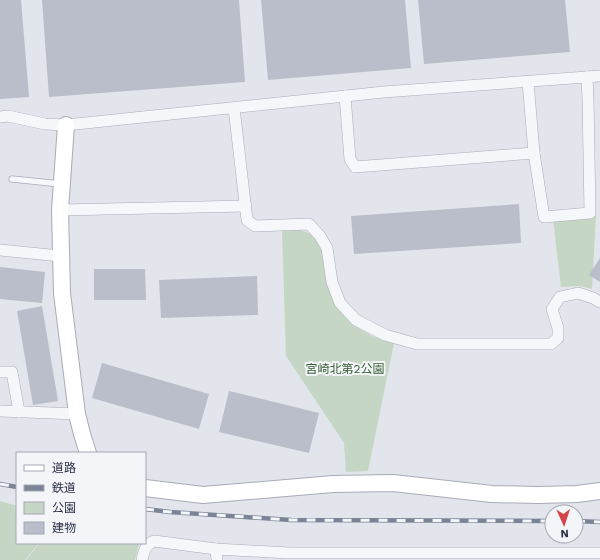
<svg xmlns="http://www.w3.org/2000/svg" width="600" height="560" font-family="'Work Sans','Noto Sans JP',sans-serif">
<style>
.green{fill:#c6d6c4}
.building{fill:#babeca}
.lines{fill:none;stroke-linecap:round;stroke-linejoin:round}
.lane-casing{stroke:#a8abb7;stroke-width:7}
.street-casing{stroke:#a8abb7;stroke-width:12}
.secondary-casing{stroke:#a8abb7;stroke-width:18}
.lane{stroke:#f6f7fa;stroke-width:5.5}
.street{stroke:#f6f7fa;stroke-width:11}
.secondary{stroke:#fff;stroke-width:16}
.rail-casing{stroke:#7b8396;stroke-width:4.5}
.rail{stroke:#f3f5f9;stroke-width:3;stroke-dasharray:9;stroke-linecap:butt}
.labels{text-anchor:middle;stroke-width:4;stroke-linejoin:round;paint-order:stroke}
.park-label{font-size:12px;fill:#3a6136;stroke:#f3f5f9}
</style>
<rect width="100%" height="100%" fill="#e3e5ec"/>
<g class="green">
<polygon points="596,216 592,289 579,286 561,287 553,219"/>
<polygon points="301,230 311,234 318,240 322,249 326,276 330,293 339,310 351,324 372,336 394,343 368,471 346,472 344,443 286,356 282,231"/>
<polygon points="0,501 17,506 17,543 39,543 25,560 0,560"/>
<polygon points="40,543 139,543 135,560 26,560"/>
</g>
<g class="building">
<polygon points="0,0 21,0 29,97 0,99"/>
<polygon points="42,0 239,0 245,82 49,97"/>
<polygon points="261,0 405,0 411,68 268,80"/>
<polygon points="418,0 565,0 570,52 424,64"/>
<polygon points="519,204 521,243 354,254 351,216"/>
<polygon points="600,258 600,282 589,275"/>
<polygon points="0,267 45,272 42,303 0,299"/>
<polygon points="94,269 145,269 146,300 94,300"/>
<polygon points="257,276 258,315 161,318 159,280"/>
<polygon points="42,306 58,401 33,405 17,311"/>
<polygon points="102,363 209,394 199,429 92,398"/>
<polygon points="229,391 319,413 309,453 219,432"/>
</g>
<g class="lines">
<defs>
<polyline id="lane" points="12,179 61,184"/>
<g id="street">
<polyline points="528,82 534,153 544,217 590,213 588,99 587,77"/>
<polyline points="345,96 350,159 355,167 534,153"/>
<polyline points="234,108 247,220 255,226 309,224 320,236 327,248 332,282 340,303 356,320 385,335 417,344 551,344 558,338 558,328 552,309 560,297 578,293 593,298 600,302"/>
<polyline points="0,117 8,116 45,124 66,125 384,92 600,76"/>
<polyline points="60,210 246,206"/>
<polyline points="0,250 60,256"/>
<polyline points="0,372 12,372 19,412"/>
<polyline points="0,411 77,414"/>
<polyline points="216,549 217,560"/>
<path d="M142,560C144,551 145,545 154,541L216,549L289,553H600"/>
</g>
<g id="secondary">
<polyline points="66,125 60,210 62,293 77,414 82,434 88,453"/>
<polyline points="145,488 203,495 333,484 393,483 492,494 538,495 577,494 600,491"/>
</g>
</defs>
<use href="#lane" class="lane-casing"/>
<use href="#street" class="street-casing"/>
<use href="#secondary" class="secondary-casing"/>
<use href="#lane" class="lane"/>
<use href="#street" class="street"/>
<use href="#secondary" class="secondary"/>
<defs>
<g id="rail">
<polyline points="0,484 17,487"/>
<polyline points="145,509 170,512 291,520 552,521"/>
<polyline points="576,521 600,522"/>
</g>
</defs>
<use href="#rail" class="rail-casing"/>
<use href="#rail" class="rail"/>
</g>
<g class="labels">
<g class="park-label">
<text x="345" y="373">宮崎北第2公園</text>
</g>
</g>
<rect x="16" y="452" width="130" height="92" fill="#f3f5f9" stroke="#a3a7b1"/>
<rect x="24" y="465" width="20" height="6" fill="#ffffff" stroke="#a3a7b1"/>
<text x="52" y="472" font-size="12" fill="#2a3145">道路</text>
<rect x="24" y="485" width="20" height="6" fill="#7b8396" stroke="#a3a7b1"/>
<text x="52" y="492" font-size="12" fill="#2a3145">鉄道</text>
<rect x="24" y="502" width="20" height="12" fill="#c6d6c4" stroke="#a3a7b1"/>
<text x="52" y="512" font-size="12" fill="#2a3145">公園</text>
<rect x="24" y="522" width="20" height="12" fill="#babeca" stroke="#a3a7b1"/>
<text x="52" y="532" font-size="12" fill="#2a3145">建物</text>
<g transform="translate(564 524) rotate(177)"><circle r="19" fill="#f3f5f9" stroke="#a3a7b1"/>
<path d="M0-3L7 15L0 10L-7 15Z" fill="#d5444b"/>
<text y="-6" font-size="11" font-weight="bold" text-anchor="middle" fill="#2a3145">N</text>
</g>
</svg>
